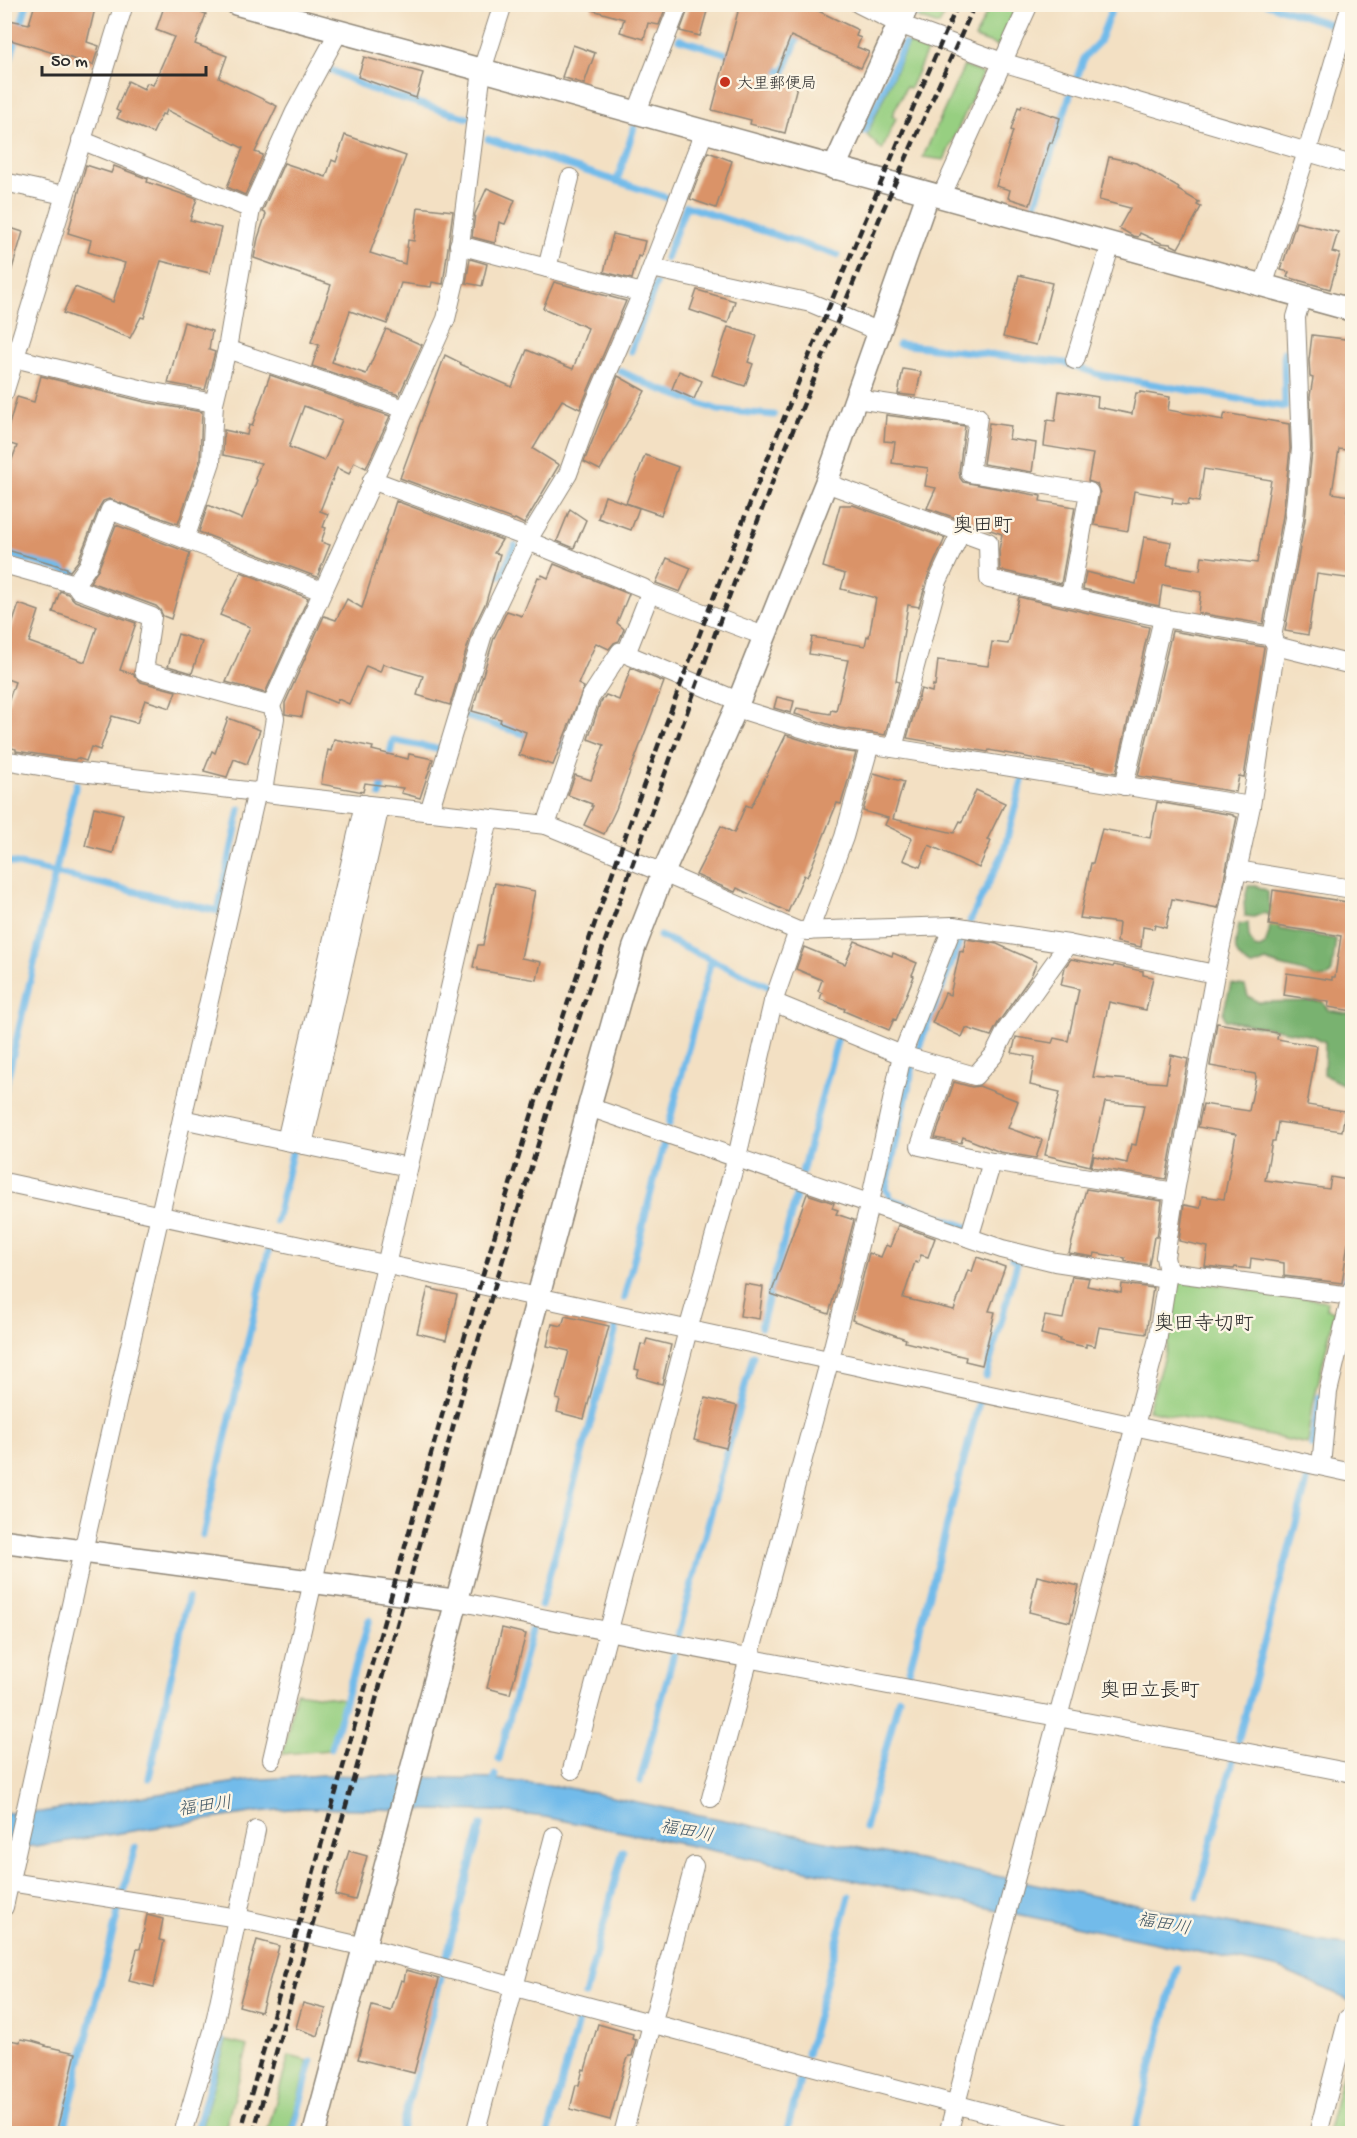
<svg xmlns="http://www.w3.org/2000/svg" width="1357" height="2138" font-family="'Gochi Hand','Klee One',sans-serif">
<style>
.green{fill:#97cf81;stroke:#617d56;stroke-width:1.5}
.forest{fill:#79b26f;stroke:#526e4d;stroke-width:1.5}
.water{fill:#72bbea;stroke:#4e738a;stroke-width:1.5}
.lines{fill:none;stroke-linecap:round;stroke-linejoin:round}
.stream{stroke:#72bbea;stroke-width:7}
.building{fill:#da9367;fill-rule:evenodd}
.minor-casing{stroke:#8f8677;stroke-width:20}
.tertiary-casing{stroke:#8f8677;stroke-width:25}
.minor{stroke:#fff;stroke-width:18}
.tertiary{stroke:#fff;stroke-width:22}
.rail{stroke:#2b2b2b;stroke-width:4.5;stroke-dasharray:9 4.5;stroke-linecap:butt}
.poi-dot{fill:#c8321e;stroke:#fcf5e5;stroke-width:2}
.labels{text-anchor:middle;stroke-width:5;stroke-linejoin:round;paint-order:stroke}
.poi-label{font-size:16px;fill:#2b2b2b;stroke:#fcf5e5;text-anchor:start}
.water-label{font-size:18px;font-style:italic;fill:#405664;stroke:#fcf5e5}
.quarter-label{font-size:20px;fill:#2b2b2b;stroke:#fcf5e5}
</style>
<rect width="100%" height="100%" fill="#fcf5e5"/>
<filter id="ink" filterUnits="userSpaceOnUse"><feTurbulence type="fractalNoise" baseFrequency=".0167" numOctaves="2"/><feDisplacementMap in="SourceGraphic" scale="12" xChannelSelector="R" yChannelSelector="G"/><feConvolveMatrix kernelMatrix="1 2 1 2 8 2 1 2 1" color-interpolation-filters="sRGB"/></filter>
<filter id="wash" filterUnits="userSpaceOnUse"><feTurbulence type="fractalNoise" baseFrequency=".008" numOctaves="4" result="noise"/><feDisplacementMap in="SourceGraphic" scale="24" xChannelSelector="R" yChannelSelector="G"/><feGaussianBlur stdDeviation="1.35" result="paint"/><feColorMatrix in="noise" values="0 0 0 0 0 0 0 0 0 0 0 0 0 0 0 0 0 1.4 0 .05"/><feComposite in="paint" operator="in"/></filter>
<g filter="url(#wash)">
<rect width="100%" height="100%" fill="#f3e0c3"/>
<g class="green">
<polygon points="924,5 949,5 939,25 918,18"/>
<polygon points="990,5 1018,5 998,46 975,38"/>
<polygon points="908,43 927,51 910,88 906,87 892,116 896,118 882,150 867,135"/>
<polygon points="964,66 983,74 944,160 923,157"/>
<polygon points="1182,1280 1327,1301 1326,1309 1335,1311 1313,1405 1308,1444 1148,1410 1167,1346 1174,1290"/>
<polygon points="296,1692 344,1699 329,1750 283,1754"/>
<polygon points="226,2041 248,2046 224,2133 200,2133"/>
<polygon points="289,2056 308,2061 289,2133 267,2133"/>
<polygon points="1343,2072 1352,2076 1352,2133 1327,2134"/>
</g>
<g class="forest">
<path d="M1248,886H1257L1268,891C1268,902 1267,907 1279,910V929L1336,939L1332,972L1328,977L1316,978C1306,970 1280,968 1266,961L1251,967C1230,954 1235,946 1239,924L1248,923L1249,937L1254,947L1260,948L1265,945L1269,932L1271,916L1264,913L1254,917L1245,916L1244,903Z"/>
<polygon points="1231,984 1245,986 1248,996 1258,1002 1322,1001 1328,1010 1352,1014 1352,1089 1324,1075 1325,1042 1313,1036 1225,1020 1223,1013"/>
</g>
<polygon class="water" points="322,1775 493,1779 564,1787 1186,1915 1318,1941 1352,1946 1352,2003 1335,1993 1280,1969 653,1838 545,1817 494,1811 301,1808 257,1812 35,1846 5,1847 5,1813 41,1812 250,1780"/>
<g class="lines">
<g class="stream">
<polyline points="1267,4 1333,25"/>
<polyline points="917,14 921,4"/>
<polyline points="679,39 734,56"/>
<polyline points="770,68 784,72 800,32"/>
<polyline points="331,70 370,89 468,118"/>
<polyline points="1077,77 1085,56 1099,42 1114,4"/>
<polyline points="4,79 27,4"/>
<polyline points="864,131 904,44"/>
<polyline points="488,139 671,199"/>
<polyline points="617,181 634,128"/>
<polyline points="1033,211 1071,92"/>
<polyline points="666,258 686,206 837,255"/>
<polyline points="899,344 1066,363 1100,375 1285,407 1284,352"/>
<polyline points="631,351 656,284"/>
<polyline points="620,371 654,387 718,410 774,415"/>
<polyline points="4,553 74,573"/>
<polyline points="501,576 515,546"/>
<polyline points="465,716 534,737"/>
<polyline points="553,743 563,746 569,733"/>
<polyline points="388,763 393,740 437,749 443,746 444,742"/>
<polyline points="380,795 384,776"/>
<polyline points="4,861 218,911 240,809"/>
<polyline points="970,921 1003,854 1023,777"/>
<polyline points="660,936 770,987"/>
<polyline points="917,1052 963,933"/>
<polyline points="913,1066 886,1189 891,1199 967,1227"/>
<polyline points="4,1093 76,784"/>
<polyline points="669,1124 711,960"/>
<polyline points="802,1172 838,1037"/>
<polyline points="276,1221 293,1149"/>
<polyline points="1345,1285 1352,1254"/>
<polyline points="624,1298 665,1138"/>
<polyline points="761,1327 799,1185"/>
<polyline points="986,1376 1018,1260 1012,1258"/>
<polyline points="1313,1446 1320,1397"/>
<polyline points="203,1535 269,1249"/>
<polyline points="541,1606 617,1325"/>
<polyline points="678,1636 753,1356"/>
<polyline points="907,1679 979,1402"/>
<polyline points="1238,1741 1309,1474"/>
<polyline points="331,1748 369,1620"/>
<polyline points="499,1759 532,1630"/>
<polyline points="149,1778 188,1598"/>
<polyline points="640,1781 674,1653"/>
<polyline points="492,1788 495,1775"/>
<polyline points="865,1828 899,1698"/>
<polyline points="123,1892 135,1847"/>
<polyline points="1197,1897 1233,1760"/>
<polyline points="446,1959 481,1825"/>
<polyline points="585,1995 623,1851"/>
<polyline points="807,2054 849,1896"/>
<polyline points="63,2134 119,1908"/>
<polyline points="196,2134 222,2041"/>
<polyline points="292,2134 311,2062"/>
<polyline points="400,2134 441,1978"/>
<polyline points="548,2134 580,2014"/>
<polyline points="786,2134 802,2073"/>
<polyline points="1134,2134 1177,1968"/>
</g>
</g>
<g id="blocks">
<g class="building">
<polygon points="35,4 96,4 87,42 99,46 93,65 4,38 4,19 29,24"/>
<polygon points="165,4 181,4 206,14 195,44 227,56 219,78 277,106 255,152 263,155 245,195 227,187 243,148 167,110 165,115 162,114 153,133 117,118 120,112 116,110 128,81 144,89 147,83 153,85 174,37 156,30"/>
<polygon points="593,4 667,4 659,25 648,23 644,39 620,32 624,19 592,10"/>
<polygon points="690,4 709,4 700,36 680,31"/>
<polygon points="740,4 804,4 858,30 856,36 861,38 857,47 869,52 861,68 791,36 775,76 798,82 785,133 750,124 751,120 712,110"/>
<polygon points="573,45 595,53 584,84 562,77"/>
<polygon points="364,57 423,73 416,98 358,77"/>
<polygon points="1022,105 1060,118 1052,143 1050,142 1030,205 1008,198 1010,190 996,186 1013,131 1011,130 1018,107 1021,108"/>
<polygon points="345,135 406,156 370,253 405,264 408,240 414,241 418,207 453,211 443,284 432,282 431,287 401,283 387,324 350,311 332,362 366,374 386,329 422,345 399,395 312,366 319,345 311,342 331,285 254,258 258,238 266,214 262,212 284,163 326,177 332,160 336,162"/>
<polygon points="708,152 732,161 716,208 690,199"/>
<polygon points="1109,157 1136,163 1179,188 1178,190 1199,202 1197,205 1201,207 1178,248 1170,244 1161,243 1140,233 1138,237 1133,236 1119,228 1130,208 1099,200"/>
<polygon points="86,165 111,173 114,166 148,179 147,182 197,199 190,220 221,228 210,273 161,261 144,318 141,317 130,338 63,313 75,287 113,302 125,263 88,252 91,240 68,233"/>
<polygon points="487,188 515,200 505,224 499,222 495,243 472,237 475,214"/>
<polygon points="1296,222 1338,232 1332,252 1340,254 1330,289 1287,277 1289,272 1281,270"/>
<polygon points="4,226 23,232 9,279 4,279"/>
<polygon points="613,234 645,241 641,257 638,256 632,279 604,272"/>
<polygon points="470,259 487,264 482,286 466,283"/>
<polygon points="1019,275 1052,283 1036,345 1003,337"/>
<polygon points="554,282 626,301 580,409 562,400 533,449 559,465 524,524 515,519 514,520 400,478 445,355 461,363 460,364 512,387 527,350 573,369 588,328 543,308"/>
<polygon points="697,290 735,301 728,323 690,310"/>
<polygon points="184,322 212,331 209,350 215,352 205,390 168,383"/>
<polygon points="728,327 757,336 748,362 753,364 745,386 712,375"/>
<polygon points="1312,335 1353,340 1353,451 1339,449 1332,493 1350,496 1347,512 1353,513 1353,518 1347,553 1353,554 1353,579 1317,574 1308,635 1285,631 1305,520 1312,450 1310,396 1313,378 1310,377 1309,360"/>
<polygon points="903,369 921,372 916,396 898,394"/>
<polygon points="679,371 702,381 694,399 672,389"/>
<path d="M270,375L390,416L366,468L354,462L349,474L337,468L320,511L328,514L323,527L326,528L321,542L330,545L317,577L199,532L208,505L242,519L257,480L255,479L261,463L223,455L224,430L247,435L249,425L252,426ZM304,406L342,420L324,461L289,447Z"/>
<polygon points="41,376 145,402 202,412 200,460 178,524 109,499 103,501 100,506 78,561 70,571 67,570 67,568 4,549 4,481 17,446 4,442 17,397 34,402"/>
<polygon points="618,376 645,391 600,470 584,462"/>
<polygon points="1059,391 1098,397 1097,407 1132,414 1136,393 1140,393 1140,392 1170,397 1168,410 1223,420 1225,413 1289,424 1290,449 1283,516 1263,624 1198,613 1201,592 1164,585 1162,586 1159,606 1083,589 1086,572 1136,584 1144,537 1171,542 1167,565 1200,570 1202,556 1257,563 1271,480 1204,469 1199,502 1189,500 1188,505 1172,503 1173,498 1134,491 1128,531 1094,525 1100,493 1097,484 1088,481 1093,454 1044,446 1047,420 1055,421"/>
<polygon points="886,415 965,426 959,471 960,478 963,482 1041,496 1040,501 1075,507 1061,584 1000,570 999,550 1002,534 927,508 936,488 925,486 928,468 892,463 895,442 884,441"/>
<polygon points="989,423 1011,426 1009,439 1036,443 1032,472 983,464"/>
<polygon points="645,455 678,467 661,515 626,503"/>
<polygon points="605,496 639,508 631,530 598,518"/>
<polygon points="396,501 502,540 494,553 500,554 486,602 472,631 450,705 417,695 423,676 383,664 380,672 366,666 349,704 338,699 336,703 307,691 302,717 285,714 285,703 324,616 336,620 347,599 362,608"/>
<polygon points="840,505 853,505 945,538 928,576 919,607 908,605 896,681 899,682 885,735 840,728 795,714 797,708 830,714 831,710 836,711 848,660 809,654 812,637 865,646 867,636 869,637 876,598 841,589 845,574 823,567"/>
<polygon points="570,509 586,520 574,548 557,541"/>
<polygon points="116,525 190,553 171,619 163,616 160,610 156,606 90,582 98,570"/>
<polygon points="667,558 691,568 680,592 656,583"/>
<polygon points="554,564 629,594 617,623 624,629 619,641 614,643 609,649 596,643 578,684 584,687 553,765 519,755 526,732 500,722 501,719 472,711 494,638 507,611 522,616 538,577 541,578 542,575 548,578"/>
<polygon points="241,572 308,598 265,693 226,682 250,627 220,615"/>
<polygon points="60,591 68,594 75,601 136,623 120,670 133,674 141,682 176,691 170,708 145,700 137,723 112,716 100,750 91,747 86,761 77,758 75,760 16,751 16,749 4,746 4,714 15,682 4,678 4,636 8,637 19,604 39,611 29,642 85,662 97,627 53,612"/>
<polygon points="1019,597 1149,627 1116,773 1094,769 1094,767 1052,762 989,750 988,752 907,738 921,689 932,692 933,685 935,686 938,660 988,666 992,642 1008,644"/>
<polygon points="1172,631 1264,647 1244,777 1239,776 1236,792 1138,776"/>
<polygon points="178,634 202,642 192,673 168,666"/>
<polygon points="631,668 664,682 616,809 604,834 584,825 593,806 591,806 592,804 568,795 575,775 591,780 604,745 588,739 600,703 606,695 619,700"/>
<polygon points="777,697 794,701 791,713 774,708"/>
<polygon points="228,718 260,730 247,764 234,759 227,777 204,771 212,751 215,753"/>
<polygon points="786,735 834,750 856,753 841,804 837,803 813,863 807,877 804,875 788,912 737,888 735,892 696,875 721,826 734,833 746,805 751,807"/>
<polygon points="334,739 373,747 372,750 408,759 409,754 433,759 420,798 401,793 403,788 365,783 363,792 321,784 328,750 331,751"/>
<polygon points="874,773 904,782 893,819 954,833 960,821 962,822 976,790 1005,803 987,840 991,841 979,868 929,845 920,867 903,860 912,838 885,825 888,818 863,811"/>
<polygon points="1157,802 1233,815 1233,816 1237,817 1218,908 1172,899 1166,928 1155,925 1154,929 1143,927 1141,947 1117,942 1119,923 1080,918 1091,863 1093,863 1102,829 1150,838"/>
<polygon points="94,807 123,814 113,853 85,846"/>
<polygon points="495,883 535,891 521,958 541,962 537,980 478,970 478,968 473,967 478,945 483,945"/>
<polygon points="1273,890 1353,903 1353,1011 1328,1007 1329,1002 1284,995 1287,973 1332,980 1332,977 1335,977 1341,936 1269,925"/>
<polygon points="966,939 997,944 1037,962 1031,976 998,1023 991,1036 966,1028 962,1037 932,1023 945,993 950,995 960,951 963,952"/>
<polygon points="855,941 892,956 893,953 917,963 912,975 914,976 896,1020 894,1019 889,1030 844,1011 845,1009 820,999 822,993 818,991 822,980 796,969 804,947 845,964"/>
<polygon points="1071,959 1113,967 1114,965 1137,970 1143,971 1143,975 1153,977 1146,1010 1109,1002 1093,1077 1166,1083 1171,1055 1188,1059 1166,1179 1091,1167 1094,1156 1127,1163 1131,1144 1136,1145 1144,1105 1105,1102 1090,1166 1045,1155 1060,1092 1030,1085 1035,1057 1012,1053 1016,1037 1052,1043 1054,1038 1068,1041 1079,989 1061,985 1065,967"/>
<polygon points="1217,1023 1278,1033 1277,1039 1317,1046 1307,1105 1345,1111 1342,1131 1278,1122 1275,1141 1272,1141 1265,1180 1329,1189 1331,1177 1353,1181 1353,1232 1351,1244 1348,1243 1342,1283 1284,1276 1284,1263 1251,1258 1250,1269 1235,1267 1234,1269 1205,1266 1208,1247 1179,1241 1184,1205 1200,1208 1202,1196 1224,1199 1236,1134 1198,1127 1203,1104 1249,1111 1256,1077 1255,1074 1210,1066"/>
<polygon points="954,1082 972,1087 979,1086 1018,1101 1008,1128 1042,1140 1036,1158 1000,1152 963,1137 961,1143 935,1138"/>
<polygon points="1086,1189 1162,1201 1157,1237 1154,1237 1149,1265 1125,1261 1125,1258 1095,1253 1094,1257 1069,1253"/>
<polygon points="807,1194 834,1203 832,1208 838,1210 836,1214 854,1220 829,1314 771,1294"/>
<polygon points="898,1225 935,1238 928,1257 921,1255 918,1263 915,1262 903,1298 954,1310 968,1270 972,1272 977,1257 1005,1267 989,1311 995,1312 982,1365 965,1361 966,1357 905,1342 906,1339 852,1320 869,1253 881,1257 886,1245 890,1247"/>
<polygon points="1072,1276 1089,1278 1087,1286 1121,1293 1122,1284 1153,1288 1146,1334 1099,1327 1095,1346 1086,1344 1086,1347 1059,1341 1060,1339 1041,1334 1045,1316 1063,1319"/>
<polygon points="745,1284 763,1287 759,1319 740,1316"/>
<polygon points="428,1288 457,1295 446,1340 417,1333"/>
<polygon points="565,1316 609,1326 584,1419 557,1412 560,1400 556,1399 569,1351 547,1346 552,1324 562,1326"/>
<polygon points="647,1339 671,1345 662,1384 637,1377 639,1370 635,1369 641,1344 645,1345"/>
<polygon points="705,1398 737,1406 726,1448 694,1440"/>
<polygon points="1037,1576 1079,1586 1070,1622 1029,1612"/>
<polygon points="502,1628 526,1634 510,1694 487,1688"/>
<polygon points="349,1851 367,1856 355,1900 335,1895"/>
<polygon points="147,1915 163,1919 159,1940 164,1941 154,1987 129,1981 137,1949 140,1949"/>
<polygon points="257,1940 279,1946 261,2012 239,2006"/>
<polygon points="406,1970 439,1979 414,2073 358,2059 372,2006 391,2011 401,1980 404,1981"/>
<polygon points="303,2003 326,2009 318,2036 296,2028"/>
<polygon points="598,2024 633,2034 632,2039 636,2040 632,2056 629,2056 625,2065 610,2120 570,2109 576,2085 579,2085 583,2069 585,2070"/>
<polygon points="4,2039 20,2042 21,2039 32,2041 46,2045 45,2046 76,2053 56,2133 4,2133"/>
</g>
</g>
</g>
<g filter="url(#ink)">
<use href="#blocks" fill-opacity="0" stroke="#8f8677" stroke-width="1.5"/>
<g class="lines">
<defs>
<g id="minor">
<polyline points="859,4 899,24 1002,62 1352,165"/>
<polyline points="339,31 295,112 251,209 227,349 405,409"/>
<polyline points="636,114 679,4"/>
<polyline points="81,140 251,209"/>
<polyline points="4,182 64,195"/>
<polyline points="941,197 1029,4"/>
<polyline points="459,245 642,293"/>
<polyline points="547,268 570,178"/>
<polyline points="652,268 811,303 880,332"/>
<polyline points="1263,286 1307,152 1351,4"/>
<polyline points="6,356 148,391 214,403 227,349"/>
<polyline points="1075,360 1111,244"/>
<polyline points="4,393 124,4"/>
<polyline points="856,399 978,417 970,473 1089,492 1070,597"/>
<polyline points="214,403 211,462 185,539 322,591"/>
<polyline points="372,480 529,538"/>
<polyline points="826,483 988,542 989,579 1163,618 1272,637"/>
<polyline points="528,541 643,588 650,593 764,636"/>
<polyline points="4,564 75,584 88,566 110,510 185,539"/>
<polyline points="75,584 79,590 152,617 144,671 271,706"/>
<polyline points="1276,646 1352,665"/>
<polyline points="626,654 738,701"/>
<polyline points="736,708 837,739 1251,806"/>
<polyline points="893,748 938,581 960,534"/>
<polyline points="4,760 63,770 546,825 663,873 798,931"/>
<polyline points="1124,786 1163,618"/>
<polyline points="263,791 275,718 271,706 446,319 456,277 482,70 503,4"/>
<polyline points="429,812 483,634 529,538 568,474 589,416 642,293 704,132"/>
<polyline points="546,825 590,698 620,652 626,654 650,593"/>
<polyline points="1237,870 1352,889"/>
<polyline points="809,931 844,837 870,744"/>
<polyline points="773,1002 902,1055 975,1076 994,1055 1007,1029 1068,944"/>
<polyline points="947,1067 920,1146 992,1162 969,1238"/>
<polyline points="589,1107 1002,1249 1055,1262 1167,1279"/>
<polyline points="182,1119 408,1167"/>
<polyline points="286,1141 364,804"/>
<polyline points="303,1145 380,806"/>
<polyline points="992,1162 1175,1192"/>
<polyline points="4,1182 1352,1473"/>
<polyline points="1168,1272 1351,1296 1352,1289"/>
<polyline points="1321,1466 1328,1392 1351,1296"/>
<path d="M457,1601C755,1662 1054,1715 1352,1773"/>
<polyline points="272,1759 489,819"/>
<polyline points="572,1770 688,1330 737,1157 773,1002 798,931 953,926"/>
<polyline points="711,1798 830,1359 870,1202 902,1055 953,926 1068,944 1215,974"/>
<polyline points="10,1882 238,1918 365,1947 1067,2134"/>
<polyline points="4,1907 83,1551 257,791"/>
<polyline points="183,2134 213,2031 256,1830"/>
<polyline points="475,2134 554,1836"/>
<polyline points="623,2134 694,1866"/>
<polyline points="948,2134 1157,1342 1168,1272 1165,1257 1175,1192 1215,974 1251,806 1276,646 1272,637 1294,518 1301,449 1296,317 1302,297"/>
<polyline points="1318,2134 1348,2018"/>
</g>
<g id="tertiary">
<polyline points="237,4 482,70 1352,310"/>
<polyline points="834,168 908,4"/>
<polyline points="4,1541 457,1601"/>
<polyline points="314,2134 589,1107 634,948 663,873 736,708 826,483 928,194"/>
</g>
</defs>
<use href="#minor" class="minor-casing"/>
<use href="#tertiary" class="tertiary-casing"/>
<use href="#minor" class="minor"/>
<use href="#tertiary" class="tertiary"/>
<g class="rail">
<path d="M240,2134C293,1945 346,1756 399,1568C458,1357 518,1147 589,940C698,623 823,312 958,4"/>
<polyline points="253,2134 468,1374 554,1092 603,947 716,631 780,462 883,210 975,4"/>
</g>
</g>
</g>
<circle class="poi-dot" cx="725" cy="82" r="6"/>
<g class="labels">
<g class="poi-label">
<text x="737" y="88">大里郵便局</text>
</g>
<g class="water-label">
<text transform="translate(205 1805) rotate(-8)" y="6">福田川</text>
<text transform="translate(687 1830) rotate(11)" y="6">福田川</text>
<text transform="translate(1164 1923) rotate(11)" y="6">福田川</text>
</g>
<g class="quarter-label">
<text x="983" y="531">奥田町</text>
<text x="1204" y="1329">奥田寺切町</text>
<text x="1150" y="1696">奥田立長町</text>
</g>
</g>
<rect width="1357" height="2138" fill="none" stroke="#fcf5e5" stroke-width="24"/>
<path d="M42 66v9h164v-9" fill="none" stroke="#2b2b2b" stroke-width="3"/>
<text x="51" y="66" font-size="18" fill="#2b2b2b" stroke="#fcf5e5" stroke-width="4.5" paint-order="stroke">50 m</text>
</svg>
